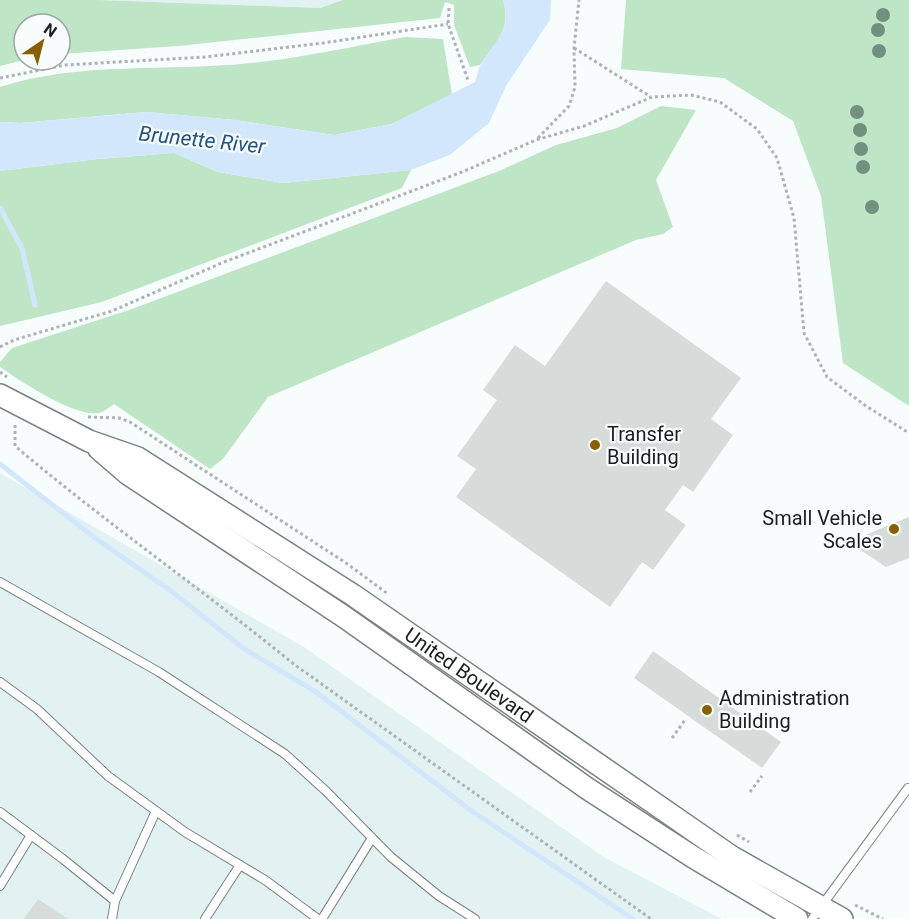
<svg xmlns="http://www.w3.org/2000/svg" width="909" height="919" font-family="Roboto,sans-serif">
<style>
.built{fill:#e2f2f3}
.green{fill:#bee5c6}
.water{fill:#d2e7fb}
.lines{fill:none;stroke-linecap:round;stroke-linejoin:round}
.stream{stroke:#d2e7fb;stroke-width:5}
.building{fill:#d6dcda}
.lane-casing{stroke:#7a8081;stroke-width:10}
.secondary-casing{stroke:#7a8081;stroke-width:24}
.path{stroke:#adb2b2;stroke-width:3;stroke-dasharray:3 3;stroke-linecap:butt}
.lane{stroke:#fff;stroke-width:8}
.secondary{stroke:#fff;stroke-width:21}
.tree{fill:#729080}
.poi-dot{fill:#895f00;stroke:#f7fdfd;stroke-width:2}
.labels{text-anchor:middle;stroke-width:4.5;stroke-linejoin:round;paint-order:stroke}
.poi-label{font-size:20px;fill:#1b1e1e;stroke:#f7fdfd;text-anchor:start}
.street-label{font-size:20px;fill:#1b1e1e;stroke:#f7fdfd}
.water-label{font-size:21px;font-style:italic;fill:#22527e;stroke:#f7fdfd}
</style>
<rect width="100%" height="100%" fill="#f7fdfd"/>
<g class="built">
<polygon points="102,0 343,0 320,8"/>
<polygon points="0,473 304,647 604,857 722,919 0,919"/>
</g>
<g class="green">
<path d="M0,0H99L320,8L343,0H503C512,29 496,43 480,65L470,67L454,25V5L445,2L440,18L178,46L60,54V24H24V60L0,66Z"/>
<polygon points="626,0 909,0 909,406 843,363 821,196 793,121 724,78 621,69"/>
<path d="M405,37L443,39L452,94L392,124L334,135L235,120L146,112L20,123L0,122V87C80,61 168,72 251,63C302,58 354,46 405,37Z"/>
<path d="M661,106L696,110L656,180L673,227L663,234L636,240L268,397L223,459L210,469L114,404C111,406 106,410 102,412C79,421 19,380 0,367V362L12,348L132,309L499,171L556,145L617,128Z"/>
<polygon points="174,153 218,172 283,183 411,170 402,188 102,302 0,326 0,171 97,159"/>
</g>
<path class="water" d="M503,0H551L550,20L506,86L489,123L450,155L411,170L283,183L218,172L174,153L97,159L0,171V122L20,123L146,112L235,120L334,135L392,124L475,82C477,76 478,69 481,64C495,39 513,31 503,0Z"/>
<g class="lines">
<g class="stream">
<polyline points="0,208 22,248 35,305"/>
<polyline points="0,464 95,538 171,591 243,648 316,692 469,809 633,919"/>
</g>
</g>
<g class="building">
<polygon points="606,281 741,378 711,419 733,435 693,492 683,485 665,510 686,525 653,570 642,562 610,607 456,497 476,469 457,456 497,400 483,390 515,345 545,366"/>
<polygon points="909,517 909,558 886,567 848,542"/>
<polygon points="653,651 781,742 762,768 634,678"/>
<polygon points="38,899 68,919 24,919"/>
</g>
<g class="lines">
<defs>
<g id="lane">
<polyline points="0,582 159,672 285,754 326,791 391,857 439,896 475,919"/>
<polyline points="0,682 37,709 108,776 185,832 265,880 318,919"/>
<polyline points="0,812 63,859 115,901"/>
<polyline points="0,886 31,835"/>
<polyline points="112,919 115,901 156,811"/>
<polyline points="205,919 240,865"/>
<polyline points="322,919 372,838"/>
<polyline points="812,919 908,788"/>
</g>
<g id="secondary">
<path id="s1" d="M0,395L89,441L138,458L353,595L732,857L842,919"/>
<polyline points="99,449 128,474 343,616 588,789 693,857 797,919"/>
</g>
</defs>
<use href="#lane" class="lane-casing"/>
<use href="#secondary" class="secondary-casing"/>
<g class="path">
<polyline points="449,8 448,24 468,80"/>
<polyline points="574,48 651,97"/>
<polyline points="0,78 65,65 205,57 323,43 448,24"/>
<polyline points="538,138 569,106 575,87 574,48 579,0"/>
<polyline points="0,347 14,340 112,311 224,262 462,172 536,140 584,126 652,97 691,95 720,102 757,129 777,158 794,218 804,333 827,377 866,406 909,433"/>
<polyline points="0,372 7,377"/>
<polyline points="88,417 119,418 130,422 346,563 388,594"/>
<path d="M15,425V446C106,523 203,590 295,665L651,919"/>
<polyline points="672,738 685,720"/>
<polyline points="750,792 762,776"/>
<polyline points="737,835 749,842"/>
<polyline points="855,905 883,919"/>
</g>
<use href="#lane" class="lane"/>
<use href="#secondary" class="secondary"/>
</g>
<g class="tree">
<circle cx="883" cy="15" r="7"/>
<circle cx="878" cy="30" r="7"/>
<circle cx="879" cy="51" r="7"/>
<circle cx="857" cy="112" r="7"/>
<circle cx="860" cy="130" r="7"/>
<circle cx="861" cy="149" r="7"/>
<circle cx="863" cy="167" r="7"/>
<circle cx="872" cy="207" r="7"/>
</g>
<g class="poi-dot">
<circle cx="595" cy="445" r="6"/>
<circle cx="894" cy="529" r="6"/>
<circle cx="707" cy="710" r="6"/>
</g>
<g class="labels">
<g class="poi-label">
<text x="607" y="441">Transfer<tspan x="607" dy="23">Building</tspan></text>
<text x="882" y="525" text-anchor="end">Small Vehicle<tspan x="882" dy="23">Scales</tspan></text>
<text x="719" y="705">Administration<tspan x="719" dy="23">Building</tspan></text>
</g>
<g class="street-label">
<text dy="7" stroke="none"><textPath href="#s1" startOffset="548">United Boulevard</textPath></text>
</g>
<g class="water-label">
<text transform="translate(202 140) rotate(6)" y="7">Brunette River</text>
</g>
</g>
<g transform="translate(42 42) rotate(35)"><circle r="28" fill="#f7fdfd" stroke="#9fa4a4" stroke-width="1.5"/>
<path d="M0-4.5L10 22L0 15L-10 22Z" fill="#895f00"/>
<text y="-9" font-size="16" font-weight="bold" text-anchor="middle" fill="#1b1e1e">N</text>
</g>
</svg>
